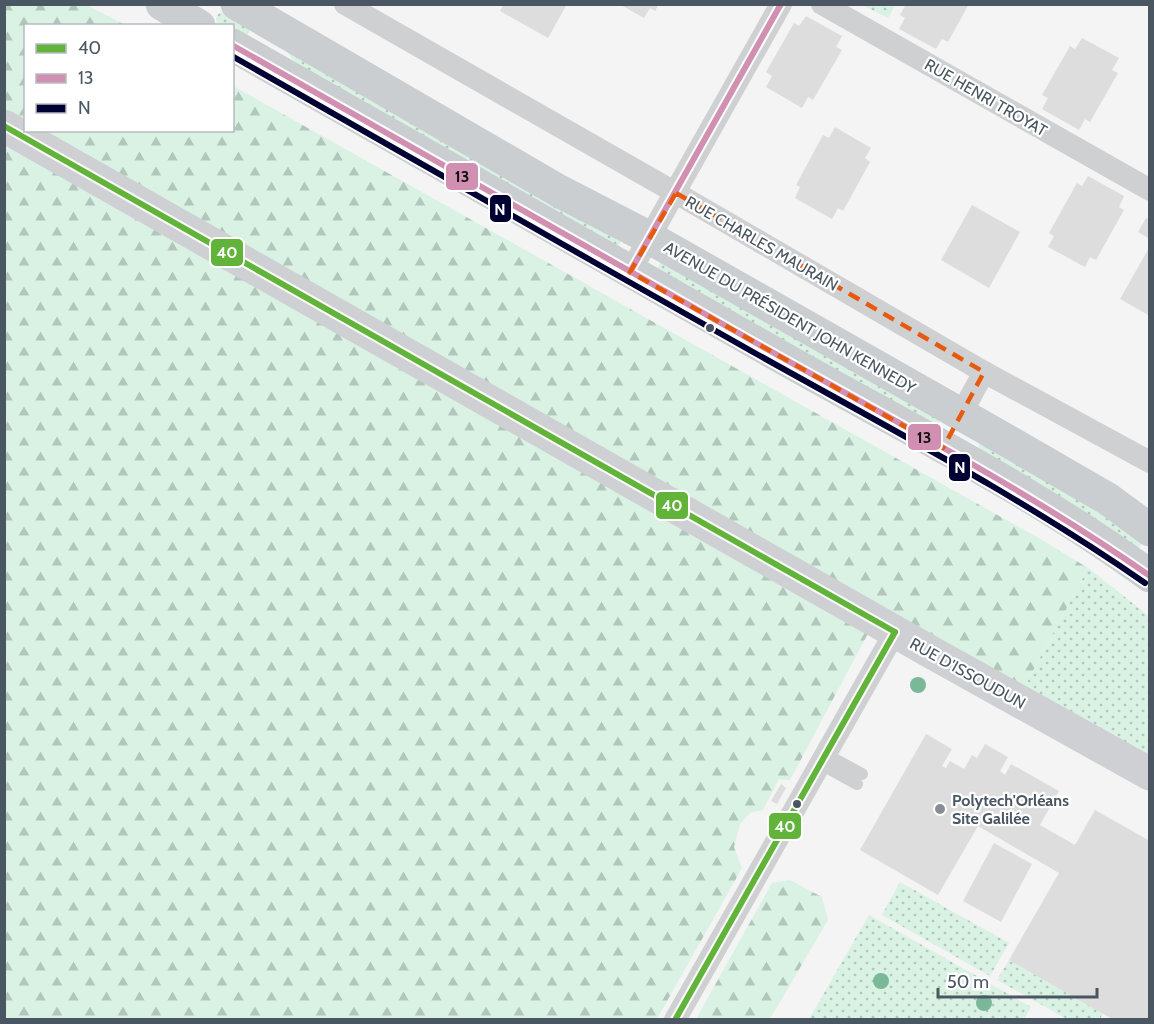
<svg xmlns="http://www.w3.org/2000/svg" width="1154" height="1024" font-family="Cabin,sans-serif">
<style>
.grass{fill:url(#grass-dots)}
.forest{fill:url(#forest-firs)}
.building{fill:#ddddde}
.lines{fill:none;stroke-linecap:round;stroke-linejoin:round}
.lane{stroke:#ced0d2;stroke-width:12}
.street{stroke:#ced0d2;stroke-width:22}
.secondary{stroke:#ced0d4;stroke-width:33}
.primary{stroke:#caced1;stroke-width:33}
.bus-1-casing{stroke:#fff;stroke-width:10}
.bus-2-casing{stroke:#fff;stroke-width:10}
.bus-3-casing{stroke:#fff;stroke-width:10}
.bus-1{stroke:#62b33a;stroke-width:6}
.bus-2{stroke:#d190b1;stroke-width:6}
.bus-3{stroke:#003;stroke-width:6}
.tree{fill:#7ab899}
.marked{fill:none;stroke:#e8590c;stroke-width:4.5;stroke-dasharray:12 8;stroke-linejoin:round}
.bus-dot{fill:#4a5661;stroke:#fff;stroke-width:2}
.poi-dot{fill:#868d94;stroke:#fff;stroke-width:2}
.labels{text-anchor:middle;stroke-width:4.5;stroke-linejoin:round;paint-order:stroke}
.street-label{font-size:16px;fill:#4a5661;stroke:#fff}
.poi-label{font-size:16px;font-weight:bold;fill:#4a5661;stroke:#fff;text-anchor:start}
.line-badge{stroke:#fff;stroke-width:2}
.badge-label{font-size:16px;text-anchor:middle;font-weight:bold;fill:#fff}
.pale-badge-label{font-size:16px;text-anchor:middle;font-weight:bold;fill:#111}
</style>
<defs>
<pattern id="grass-dots" width="8" height="8" patternUnits="userSpaceOnUse" patternTransform="scale(1.5)"><rect width="8" height="8" fill="#d9f2e3"/><path d="M2 2h.1M6 6h.1" fill="none" stroke="#b2c7bb" stroke-width="1.8" stroke-linecap="round"/></pattern>
<pattern id="forest-firs" width="22" height="20" patternUnits="userSpaceOnUse" patternTransform="scale(1.5)"><rect width="22" height="20" fill="#d9f2e3"/><path d="M5 1l3.5 6h-7zM16 11l3.5 6h-7z" fill="#b2c7bb"/></pattern>
</defs>
<rect width="100%" height="100%" fill="#f4f4f4"/>
<g class="grass">
<polygon points="862,5 895,5 888,18"/>
<polygon points="228,12 251,27 245,39 233,32 232,26 221,25 217,23 216,18 219,13"/>
<polygon points="289,49 620,235 620,243 618,247 302,72 288,53"/>
<polygon points="670,261 944,415 933,430 661,275 658,267 660,263"/>
<polygon points="982,442 1145,540 1138,549 984,457 978,446"/>
<polygon points="1088,568 1149,616 1149,761 1022,691"/>
<polygon points="900,882 1009,943 990,976 882,915"/>
<polygon points="869,915 1031,1007 1024,1019 809,1019"/>
<polygon points="1009,960 1103,1013 1100,1019 1067,1019 997,980"/>
</g>
<g class="forest">
<polygon points="5,5 87,5 125,25 26,26 26,130 232,130 233,86 1042,540 1088,568 1022,691 881,609 790,780 779,779 763,810 750,813 740,824 734,847 742,868 657,1019 5,1020"/>
<polygon points="790,880 822,897 828,920 770,1019 696,1019 772,883"/>
</g>
<g class="building">
<polygon points="504,4 567,4 548,38 500,11"/>
<polygon points="619,4 659,4 655,11 650,8 644,18"/>
<polygon points="906,4 969,4 948,42 942,39 936,49 899,29 905,18 900,15"/>
<polygon points="806,16 842,36 836,47 842,50 813,100 808,97 802,108 766,87 772,76 766,72 794,23 799,26"/>
<polygon points="1082,38 1119,58 1112,70 1118,73 1090,122 1085,119 1079,130 1042,109 1048,98 1042,95 1070,46 1075,49"/>
<polygon points="835,127 871,148 865,158 870,162 843,211 838,208 832,219 795,198 800,187 796,185 823,135 829,138"/>
<polygon points="1088,176 1124,196 1119,207 1124,210 1096,260 1090,257 1085,267 1048,247 1054,236 1049,233 1077,183 1082,186"/>
<polygon points="972,205 1020,232 989,288 941,260"/>
<polygon points="1146,218 1150,220 1150,239 1138,232"/>
<polygon points="1150,246 1150,316 1120,299"/>
<polygon points="926,734 952,749 942,766 946,768 950,761 964,769 972,755 977,758 985,744 1008,757 1000,771 1005,775 1011,764 1059,791 1040,825 1075,845 1095,810 1150,841 1150,1020 1114,1020 1009,960 1059,873 978,826 938,895 860,850"/>
<polygon points="781,784 786,788 777,804 771,801"/>
<polygon points="994,843 1032,864 1001,922 963,901"/>
</g>
<g class="lines">
<g class="lane">
<polyline points="825,754 862,774"/>
<polyline points="819,763 857,784"/>
</g>
<g class="street">
<polyline points="345,4 676,193 984,372 1150,462"/>
<polyline points="822,4 1150,190"/>
<polyline points="630,272 781,4"/>
<polyline points="961,414 984,372"/>
<polyline points="675,1020 895,632"/>
</g>
<polyline class="secondary" points="4,126 936,655 1150,774"/>
<g class="primary">
<polyline points="162,4 199,26"/>
<polyline points="237,4 559,191 650,238 985,428 1108,499 1150,530"/>
<path d="M232,45C417,151 602,257 788,361C910,430 1037,493 1150,576"/>
</g>
<defs>
<g id="bus-1">
<polyline points="4,126 895,632"/>
<polyline points="675,1020 895,632"/>
</g>
<g id="bus-2">
<path d="M232,45C407,145 581,245 756,343C889,418 1024,488 1150,576"/>
<polyline points="630,272 781,4"/>
</g>
<path id="bus-3" d="M232,56C406,155 579,254 753,352C885,426 1020,496 1145,583"/>
</defs>
<use href="#bus-1" class="bus-1-casing"/>
<use href="#bus-2" class="bus-2-casing"/>
<use href="#bus-3" class="bus-3-casing"/>
<use href="#bus-1" class="bus-1"/>
<use href="#bus-2" class="bus-2"/>
<use href="#bus-3" class="bus-3"/>
</g>
<g class="tree">
<circle cx="918" cy="685" r="8"/>
<circle cx="881" cy="981" r="8"/>
<circle cx="984" cy="1003" r="8"/>
</g>
<path class="marked" d="M676,193L984,372L943,448L630,272Z"/>
<g class="bus-dot">
<circle cx="710" cy="328" r="5"/>
<circle cx="797" cy="804" r="5"/>
</g>
<circle class="poi-dot" cx="940" cy="809" r="6"/>
<g class="labels">
<g class="street-label">
<text transform="translate(986 97) rotate(30)" y="6">RUE HENRI TROYAT</text>
<text transform="translate(762 243) rotate(30)" y="6">RUE CHARLES MAURAIN</text>
<text transform="translate(790 317) rotate(30)" y="6">AVENUE DU PRÉSIDENT JOHN KENNEDY</text>
<text transform="translate(968 673) rotate(29)" y="6">RUE D'ISSOUDUN</text>
</g>
<g class="poi-label">
<text x="952" y="806">Polytech'Orléans<tspan x="952" dy="18">Site Galilée</tspan></text>
</g>
</g>
<g class="line-badge">
<rect x="445" y="162" width="34" height="29" rx="6" fill="#d190b1"/>
<rect x="489" y="194" width="23" height="29" rx="6" fill="#003"/>
<rect x="210" y="238" width="34" height="29" rx="6" fill="#62b33a"/>
<rect x="907" y="423" width="35" height="28" rx="6" fill="#d190b1"/>
<rect x="948" y="453" width="23" height="29" rx="6" fill="#003"/>
<rect x="655" y="491" width="34" height="29" rx="6" fill="#62b33a"/>
<rect x="768" y="812" width="34" height="28" rx="6" fill="#62b33a"/>
</g>
<g class="badge-label">
<text x="500" y="215">N</text>
<text x="227" y="258">40</text>
<text x="960" y="473">N</text>
<text x="672" y="511">40</text>
<text x="785" y="832">40</text>
</g>
<g class="pale-badge-label">
<text x="462" y="182">13</text>
<text x="924" y="443">13</text>
</g>
<rect width="1154" height="1024" fill="none" stroke="#4a5661" stroke-width="12"/>
<rect x="24" y="24" width="210" height="108" fill="#ffffff" stroke="#b7bbc0" stroke-width="1.5"/>
<rect x="36" y="44" width="30" height="9" fill="#62b33a" stroke="#b7bbc0" stroke-width="1.5"/>
<text x="78" y="54" font-size="18" fill="#4a5661">40</text>
<rect x="36" y="74" width="30" height="9" fill="#d190b1" stroke="#b7bbc0" stroke-width="1.5"/>
<text x="78" y="84" font-size="18" fill="#4a5661">13</text>
<rect x="36" y="104" width="30" height="9" fill="#000033" stroke="#b7bbc0" stroke-width="1.5"/>
<text x="78" y="114" font-size="18" fill="#4a5661">N</text>
<path d="M938 988v9h159v-9" fill="none" stroke="#4a5661" stroke-width="3"/>
<text x="947" y="988" font-size="18" fill="#4a5661" stroke="#ffffff" stroke-width="4.5" paint-order="stroke">50 m</text>
</svg>
